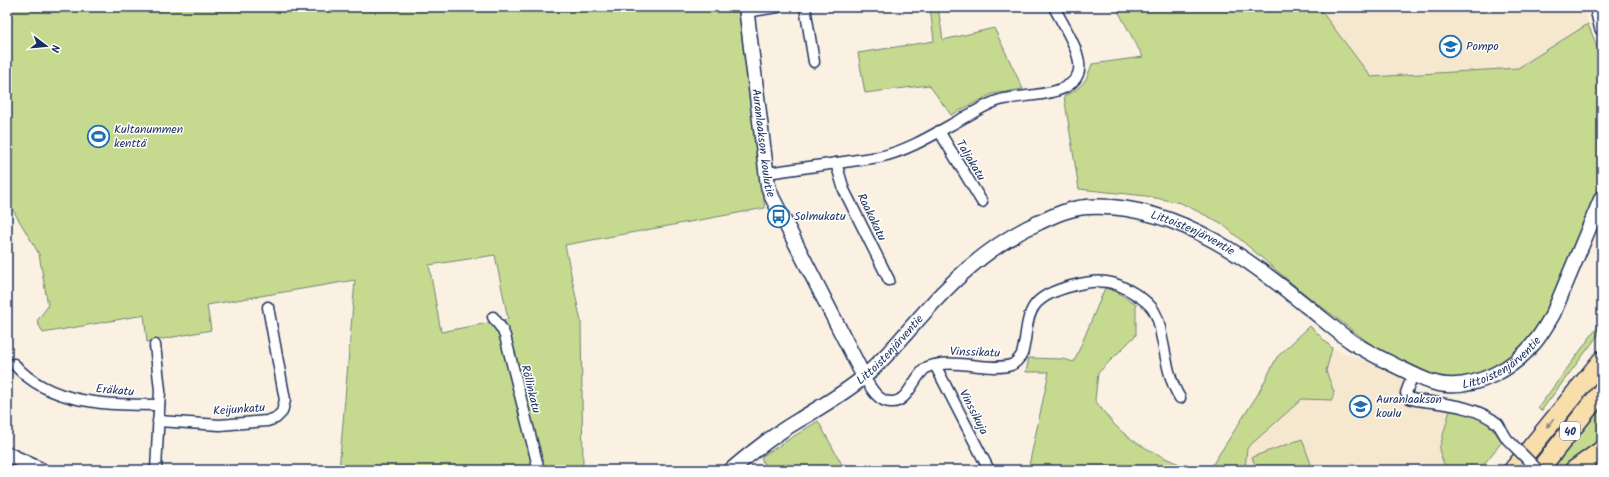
<svg xmlns="http://www.w3.org/2000/svg" width="1609" height="477" font-family="Kalam,sans-serif">
<style>
.built{fill:#f6e7cf}
.green{fill:#c6da8f;stroke:#708476;fill-rule:evenodd}
.lines{fill:none;stroke-linecap:round;stroke-linejoin:round}
.street-casing{stroke:#1b2f5e;stroke-width:13}
.secondary-casing{stroke:#1b2f5e;stroke-width:17}
.highway-casing{stroke:#1b2f5e;stroke-width:21}
.street{stroke:#fff;stroke-width:10}
.secondary{stroke:#fff;stroke-width:14}
.highway{stroke:#f8deab;stroke-width:18}
.street-bridge-casing{stroke:#1b2f5e;stroke-width:13;stroke-linecap:butt}
.street-bridge{stroke:#fff;stroke-width:10}
.oneway{fill:#8a8684}
.labels{text-anchor:middle;stroke-width:3;stroke-linejoin:round;paint-order:stroke}
.shield{fill:#fff;stroke:#5f6d8e;stroke-width:1}
.shield-label{font-size:11px;font-weight:bold;fill:#1b2f5e}
.poi-label{font-size:12px;fill:#1b2f5e;stroke:#fff;text-anchor:start}
.street-label{font-size:12px;fill:#1b2f5e;stroke:#fff}
</style>
<rect width="100%" height="100%" fill="#faf1e3"/>
<filter id="ink" filterUnits="userSpaceOnUse"><feTurbulence type="fractalNoise" baseFrequency=".025" numOctaves="2"/><feDisplacementMap in="SourceGraphic" scale="8" xChannelSelector="R" yChannelSelector="G"/><feConvolveMatrix kernelMatrix="1 2 1 2 8 2 1 2 1" color-interpolation-filters="sRGB"/></filter>
<g filter="url(#ink)">
<g class="built">
<polygon points="1318,7 1584,7 1588,24 1518,68 1371,77"/>
<polygon points="1332,348 1406,378 1402,395 1406,402 1450,410 1439,450 1446,470 1245,470 1247,448 1302,399 1334,392 1326,371"/>
</g>
<g class="green">
<path d="M7,7H738L765,208L565,245L581,322L583,470H339L355,280L207,305L211,330L147,342L144,315L43,333L37,321L48,306L39,254L7,200ZM495,255L508,319L441,332L429,265Z"/>
<polygon points="930,7 938,7 943,40 994,28 1023,89 992,94 951,115 929,85 865,93 858,53 934,41"/>
<path d="M1116,7H1318L1371,77L1518,68L1588,24L1602,59V178L1546,311C1527,344 1512,363 1473,375C1462,378 1449,381 1437,379C1418,375 1411,360 1390,359L1296,287L1221,223L1181,203L1146,196L1079,189L1064,96C1082,88 1086,82 1092,64L1143,57Z"/>
<path d="M1105,288L1117,292L1136,304V335L1098,373L1095,400C1100,407 1106,415 1112,422C1132,445 1165,458 1193,470H1028L1049,372H1026L1029,358L1063,359L1074,362Z"/>
<polygon points="1602,321 1602,330 1541,411 1538,408"/>
<polygon points="1310,326 1332,348 1326,371 1334,392 1332,400 1302,399 1247,448 1245,470 1209,470 1258,394 1277,357"/>
<polygon points="1602,401 1602,437 1564,470 1545,470"/>
<path d="M1450,410C1480,416 1485,417 1502,442L1479,470H1446L1439,450Z"/>
<polygon points="818,421 845,470 766,470 761,457"/>
<polygon points="1302,439 1313,470 1257,470 1252,457"/>
</g>
<g class="lines">
<defs>
<g id="street">
<polyline points="805,7 814,62"/>
<polyline points="746,12 778,7"/>
<polyline points="939,131 982,202"/>
<polyline points="836,163 844,190 889,280"/>
<path d="M767,173L879,157C911,150 939,131 967,116C978,110 989,103 1000,100C1021,94 1069,98 1078,74C1085,57 1062,23 1054,7"/>
<polyline points="493,317 502,329 505,336 539,470"/>
<polyline points="155,345 160,390 156,470"/>
<path d="M14,364C49,405 110,405 159,405"/>
<polyline points="935,365 989,470"/>
<path d="M1413,374L1406,393L1409,398L1416,400C1443,404 1476,405 1498,424"/>
<path d="M864,377C870,386 877,401 890,402C908,404 913,377 926,368C930,365 936,365 941,364C961,361 993,371 1011,365C1016,363 1019,359 1022,354C1027,338 1025,318 1035,305C1047,289 1093,278 1112,283C1124,286 1148,300 1154,311C1158,318 1160,326 1161,334C1166,355 1168,379 1180,398"/>
<polyline points="158,421 220,425 267,421 276,418 282,412 285,400 268,307"/>
</g>
<g id="secondary">
<path id="s1" d="M746,7L768,186L772,197L864,377"/>
<polyline points="1597,7 1602,28"/>
<polyline points="7,454 41,470"/>
<path id="s2" d="M731,470C752,452 775,434 799,420C822,406 845,393 865,376C887,357 904,335 923,314C956,276 994,242 1040,222C1055,215 1070,208 1087,207C1132,204 1177,220 1215,241C1247,259 1277,282 1305,305C1321,317 1336,331 1352,342C1367,352 1384,360 1400,368C1415,375 1430,384 1447,385C1479,387 1514,368 1534,343C1542,334 1547,324 1553,314L1602,197"/>
</g>
<g id="highway">
<polyline points="1513,470 1602,360"/>
<polyline points="1539,470 1602,391"/>
<polyline points="1574,470 1602,450"/>
</g>
</defs>
<use href="#street" class="street-casing"/>
<use href="#secondary" class="secondary-casing"/>
<use href="#highway" class="highway-casing"/>
<use href="#street" class="street"/>
<use href="#secondary" class="secondary"/>
<use href="#highway" class="highway"/>
<defs>
<polyline id="street-bridge" points="1498,424 1507,439 1538,470"/>
</defs>
<use href="#street-bridge" class="street-bridge-casing"/>
<use href="#street-bridge" class="street-bridge"/>
</g>
<defs><path id="oneway-solid" d="M-6-.8H1V-3.2L6.5 0L1 3.2V.8H-6Z"/></defs>
<use class="oneway" href="#oneway-solid" transform="translate(1550 423) rotate(129)"/>
</g>
<defs>
<symbol id="school-ring" viewBox="-11 -11 22 22"><circle r="9.5" fill="#fff" stroke="#1f6fb2" stroke-width="1.5"/><path d="M0-5L7-2L0 1L-7-2ZM-4 1L0 2.5L4 1V4Q0 6-4 4Z" fill="#1f6fb2"/></symbol>
<symbol id="stadium-ring" viewBox="-11 -11 22 22"><circle r="9.5" fill="#fff" stroke="#1f6fb2" stroke-width="1.5"/><path d="M0-5a6.5 5 0 1 0 0 10a6.5 5 0 1 0 0-10ZM-3.5-1.8h7v3.6h-7Z" fill="#1f6fb2"/></symbol>
<symbol id="bus-ring" viewBox="-11 -11 22 22"><circle r="9.5" fill="#fff" stroke="#1f6fb2" stroke-width="1.5"/><path d="M-5-6H5V4H4V6H2V4H-2V6H-4V4H-5ZM-3.5-4V0h7V-4ZM-3.5 1.2v1.5H-2V1.2ZM2 1.2v1.5H3.5V1.2Z" fill="#1f6fb2"/></symbol>
</defs>
<g fill-rule="evenodd">
<use href="#school-ring" x="1438" y="34" width="25" height="25"/>
<use href="#stadium-ring" x="86" y="124" width="25" height="25"/>
<use href="#bus-ring" x="766" y="204" width="25" height="25"/>
<use href="#school-ring" x="1348" y="394" width="25" height="25"/>
</g>
<g class="labels">
<rect class="shield" x="1560" y="422" width="20" height="18" rx="3"/>
<g class="shield-label">
<text x="1570" y="435">40</text>
</g>
<g class="poi-label">
<text x="1466" y="50">Pompo</text>
<text x="114" y="133">Kultanummen<tspan x="114" dy="14">kenttä</tspan></text>
<text x="794" y="220">Solmukatu</text>
<text x="1376" y="403">Auranlaakson<tspan x="1376" dy="14">koulu</tspan></text>
</g>
<g class="street-label">
<text dy="4" stroke="none"><textPath href="#s1" startOffset="137">Auranlaakson koulutie</textPath></text>
<text transform="translate(971 160) rotate(59)" y="4">Taljakatu</text>
<text transform="translate(872 217) rotate(64)" y="4">Raakakatu</text>
<text dy="4" stroke="none"><textPath href="#s2" startOffset="559">Littoistenjärventie</textPath></text>
<text dy="4" stroke="none"><textPath href="#s2" startOffset="200">Littoistenjärventie</textPath></text>
<text transform="translate(975 352) rotate(2)" y="4">Vinssikatu</text>
<text dy="4" stroke="none"><textPath href="#s2" startOffset="919">Littoistenjärventie</textPath></text>
<text transform="translate(531 389) rotate(76)" y="4">Röllinkatu</text>
<text transform="translate(115 390) rotate(5)" y="4">Eräkatu</text>
<text transform="translate(239 409) rotate(-4)" y="4">Keijunkatu</text>
<text transform="translate(974 412) rotate(63)" y="4">Vinssikuja</text>
</g>
</g>
<rect width="1609" height="477" fill="none" stroke="#fff" stroke-width="24"/>
<rect x="12" y="12" width="1585" height="453" fill="none" stroke="#1b2f5e" stroke-width="1.5" filter="url(#ink)"/>
<g transform="translate(46 46) rotate(106)" stroke="#ffffff" stroke-width="3" paint-order="stroke">
<path d="M0-3L7 15L0 10L-7 15Z" fill="#1b2f5e"/>
<text y="-6" font-size="11" font-weight="bold" text-anchor="middle" fill="#1b2f5e">N</text>
</g>
</svg>
